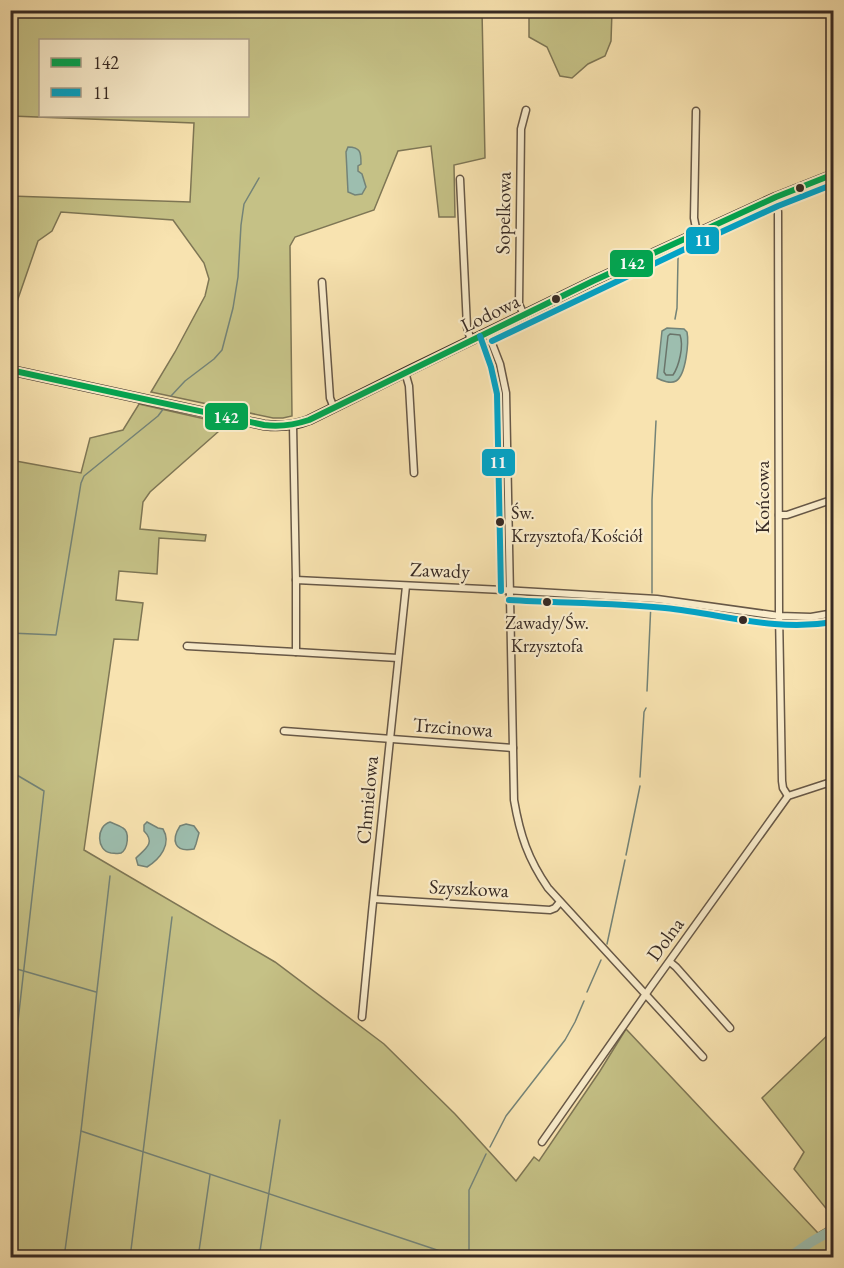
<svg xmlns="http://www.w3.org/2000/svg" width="844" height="1268" font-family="'EB Garamond',serif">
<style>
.green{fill:#c5c186;stroke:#7e7655;stroke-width:1.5;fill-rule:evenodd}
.water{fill:#9dbeaf;stroke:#748377;stroke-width:1.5}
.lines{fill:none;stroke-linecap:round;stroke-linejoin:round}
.shore{stroke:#6a746a;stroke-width:1.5}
.stream{stroke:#748377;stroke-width:1.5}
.river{stroke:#9dbeaf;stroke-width:10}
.street-casing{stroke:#675847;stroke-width:9}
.secondary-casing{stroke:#372a24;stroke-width:11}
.street{stroke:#faedcc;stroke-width:6}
.secondary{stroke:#faedcc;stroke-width:8}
.bus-1-casing{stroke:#faedcc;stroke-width:10}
.bus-2-casing{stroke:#faedcc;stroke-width:10}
.bus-1{stroke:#00a651;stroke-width:6}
.bus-2{stroke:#03a3c6;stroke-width:6}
.bus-dot{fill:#372a24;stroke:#faedcc;stroke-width:2}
.labels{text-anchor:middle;stroke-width:4.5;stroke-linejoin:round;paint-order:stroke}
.bus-label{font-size:18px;fill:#372a24;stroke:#faedcc;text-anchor:start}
.street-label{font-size:20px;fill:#372a24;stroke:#faedcc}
.line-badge{stroke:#faedcc;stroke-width:2}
.badge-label{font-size:16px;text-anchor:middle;font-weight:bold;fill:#fff}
</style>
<rect width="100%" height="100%" fill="#f8e3b0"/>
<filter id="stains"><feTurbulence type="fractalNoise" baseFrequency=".00333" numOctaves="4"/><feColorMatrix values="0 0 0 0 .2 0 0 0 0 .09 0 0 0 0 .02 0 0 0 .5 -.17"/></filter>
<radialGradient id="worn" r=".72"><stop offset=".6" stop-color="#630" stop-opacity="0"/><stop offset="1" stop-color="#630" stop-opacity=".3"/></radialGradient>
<g class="green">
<path d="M11,11H482L485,158L454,165L455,217H439L431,146L398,151L374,210L295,237L290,246L292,416L283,418H273L151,392L175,352L205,296L209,279L204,263L173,220L61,212L52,231L38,241L11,319V196L190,202L194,123L11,116ZM40,40H248V116H40Z"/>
<polygon points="529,11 612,11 611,41 605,56 588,64 572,78 560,76 547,47 529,37"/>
<polygon points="139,404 227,424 150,492 143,502 140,529 206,535 205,541 159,538 157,574 119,571 116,600 143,603 138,640 114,639 84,850 275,962 384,1044 455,1114 516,1181 534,1157 539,1161 600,1071 626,1029 818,1233 833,1224 833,1257 11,1257 10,460 81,473 90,438 123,430"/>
<polygon points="833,1030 833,1217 794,1169 804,1152 762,1098"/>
</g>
<g class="water">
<path d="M348,147C361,147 361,153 361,164L358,166V171L362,174L366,187L362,194L355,195L348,192L346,152Z"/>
<path d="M667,328L684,329L687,332C689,342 686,375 676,381C671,384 662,381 657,378L662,331Z"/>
<path d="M110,822C114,824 119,825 123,828C130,832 128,849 121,853C118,854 114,853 111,853C96,851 96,826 110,822Z"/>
<path d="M147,822L158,828L163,829C172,844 160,859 147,867L138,865L136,858C145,849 156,843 144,831V825Z"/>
<path d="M186,824L194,826L199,833L196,844L194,849C174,853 171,840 180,826Z"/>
</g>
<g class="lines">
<path class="shore" d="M670,334L680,335C684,346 679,366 673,375H666L664,372L668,336Z"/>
<g class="stream">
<polyline points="675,319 677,308 678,259 679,252"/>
<polyline points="171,396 185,381 214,359 222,350 233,308 238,277 241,225 244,204 259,178"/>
<polyline points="652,593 652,500 656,421"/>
<polyline points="10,633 56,635 81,483 84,476 158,416 164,408"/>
<polyline points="647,691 651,602"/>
<polyline points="10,771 44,791 10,1092"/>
<polyline points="640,777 644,712 646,708"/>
<polyline points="626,855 640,786"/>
<polyline points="607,944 625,860"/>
<polyline points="10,967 96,992"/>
<polyline points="587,992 601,960"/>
<polyline points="81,1131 461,1258"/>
<polyline points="490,1147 506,1116 565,1040 575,1022 584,1001"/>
<polyline points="64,1258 81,1131 110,876"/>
<polyline points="130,1258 172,917"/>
<polyline points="198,1258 210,1175"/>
<polyline points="259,1258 280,1120"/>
<polyline points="469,1258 469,1190 486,1154"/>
<polyline points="705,1258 708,1254"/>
</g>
<polyline class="river" points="788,1258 811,1242 834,1229"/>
<defs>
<g id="street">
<polyline points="696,111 694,218 697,233"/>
<polyline points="828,177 832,191 834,491"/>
<polyline points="460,179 467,327 471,341"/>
<polyline points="776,197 778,212 779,613 782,781 783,788 788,796"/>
<polyline points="322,282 330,398 334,408"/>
<polyline points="524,315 519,304 521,129 526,110"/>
<path d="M488,333L500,364L506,393L514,800C520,835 528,859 548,888L703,1057"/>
<polyline points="405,372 409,386 414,473"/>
<polyline points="293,425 296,580"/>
<polyline points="779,515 787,515 834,499"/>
<polyline points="187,646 296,652 296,580 503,590 657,599 779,616 811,617 834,613"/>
<polyline points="296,652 398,658"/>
<polyline points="284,731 513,748"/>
<polyline points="374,899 550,910 555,908 560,902"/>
<polyline points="670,962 676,967 730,1028"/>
<polyline points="362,1017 372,912 406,586"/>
<polyline points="542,1142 650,988 788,796 834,781"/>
</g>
<path id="secondary" d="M10,370L264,425C281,427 294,426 309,420L412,369L593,281L776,197L834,174"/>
</defs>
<use href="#street" class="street-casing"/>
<use href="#secondary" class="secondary-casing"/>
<use href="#street" class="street"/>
<use href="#secondary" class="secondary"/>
<defs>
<path id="bus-1" d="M10,370L264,425C280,427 294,425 309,420L593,281L776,197L834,174"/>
<g id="bus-2">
<polyline points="480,336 491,367 497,394 501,591"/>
<polyline points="492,341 706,239 778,206 834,184"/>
<path d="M509,600C561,603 614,603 665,608C724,614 773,632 834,622"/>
</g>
</defs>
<use href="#bus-1" class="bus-1-casing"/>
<use href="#bus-2" class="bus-2-casing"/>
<use href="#bus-1" class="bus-1"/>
<use href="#bus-2" class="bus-2"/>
</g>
<g class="bus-dot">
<circle cx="800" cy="188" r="5"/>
<circle cx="556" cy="299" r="5"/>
<circle cx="500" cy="522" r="5"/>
<circle cx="547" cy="602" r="5"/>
<circle cx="743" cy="620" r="5"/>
</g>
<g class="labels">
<g class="bus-label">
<text x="511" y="519">Św.<tspan x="511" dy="23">Krzysztofa/Kościół</tspan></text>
<text x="547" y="629" text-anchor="middle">Zawady/Św.<tspan x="547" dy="23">Krzysztofa</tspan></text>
</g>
<g class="street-label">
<text transform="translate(503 213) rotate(-89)" y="7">Sopelkowa</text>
<text transform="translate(490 313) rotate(-26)" y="7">Lodowa</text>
<text transform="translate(762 497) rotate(-90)" y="7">Końcowa</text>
<text transform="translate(440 570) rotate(2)" y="7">Zawady</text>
<text transform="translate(453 727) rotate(4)" y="7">Trzcinowa</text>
<text transform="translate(367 800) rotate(-85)" y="7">Chmielowa</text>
<text transform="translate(469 888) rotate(3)" y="7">Szyszkowa</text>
<text transform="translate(665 939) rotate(-54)" y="7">Dolna</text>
</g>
</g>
<g class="line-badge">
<rect x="685" y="226" width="35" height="29" rx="6" fill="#03a3c6"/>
<rect x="609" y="249" width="45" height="29" rx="6" fill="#00a651"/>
<rect x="204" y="402" width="45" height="29" rx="6" fill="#00a651"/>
<rect x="481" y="448" width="35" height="29" rx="6" fill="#03a3c6"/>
</g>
<g class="badge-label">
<text x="703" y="246">11</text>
<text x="632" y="269">142</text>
<text x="226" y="423">142</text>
<text x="498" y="468">11</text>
</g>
<rect width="844" height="1268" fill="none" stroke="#f8e3b0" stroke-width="36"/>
<rect x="12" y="12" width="820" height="1244" fill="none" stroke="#372a24" stroke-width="3"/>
<rect x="18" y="18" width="808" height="1232" fill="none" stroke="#372a24" stroke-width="1.5"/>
<rect x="39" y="39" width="210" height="78" fill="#faedcc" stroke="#ac9f89" stroke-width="1.5"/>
<rect x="51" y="58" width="30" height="9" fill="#00a651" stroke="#ac9f89" stroke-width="1.5"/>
<text x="93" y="69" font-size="18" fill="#372a24">142</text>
<rect x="51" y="88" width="30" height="9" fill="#03a3c6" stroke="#ac9f89" stroke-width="1.5"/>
<text x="93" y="99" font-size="18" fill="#372a24">11</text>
<rect width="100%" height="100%" filter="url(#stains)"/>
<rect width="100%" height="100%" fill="url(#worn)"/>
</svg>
